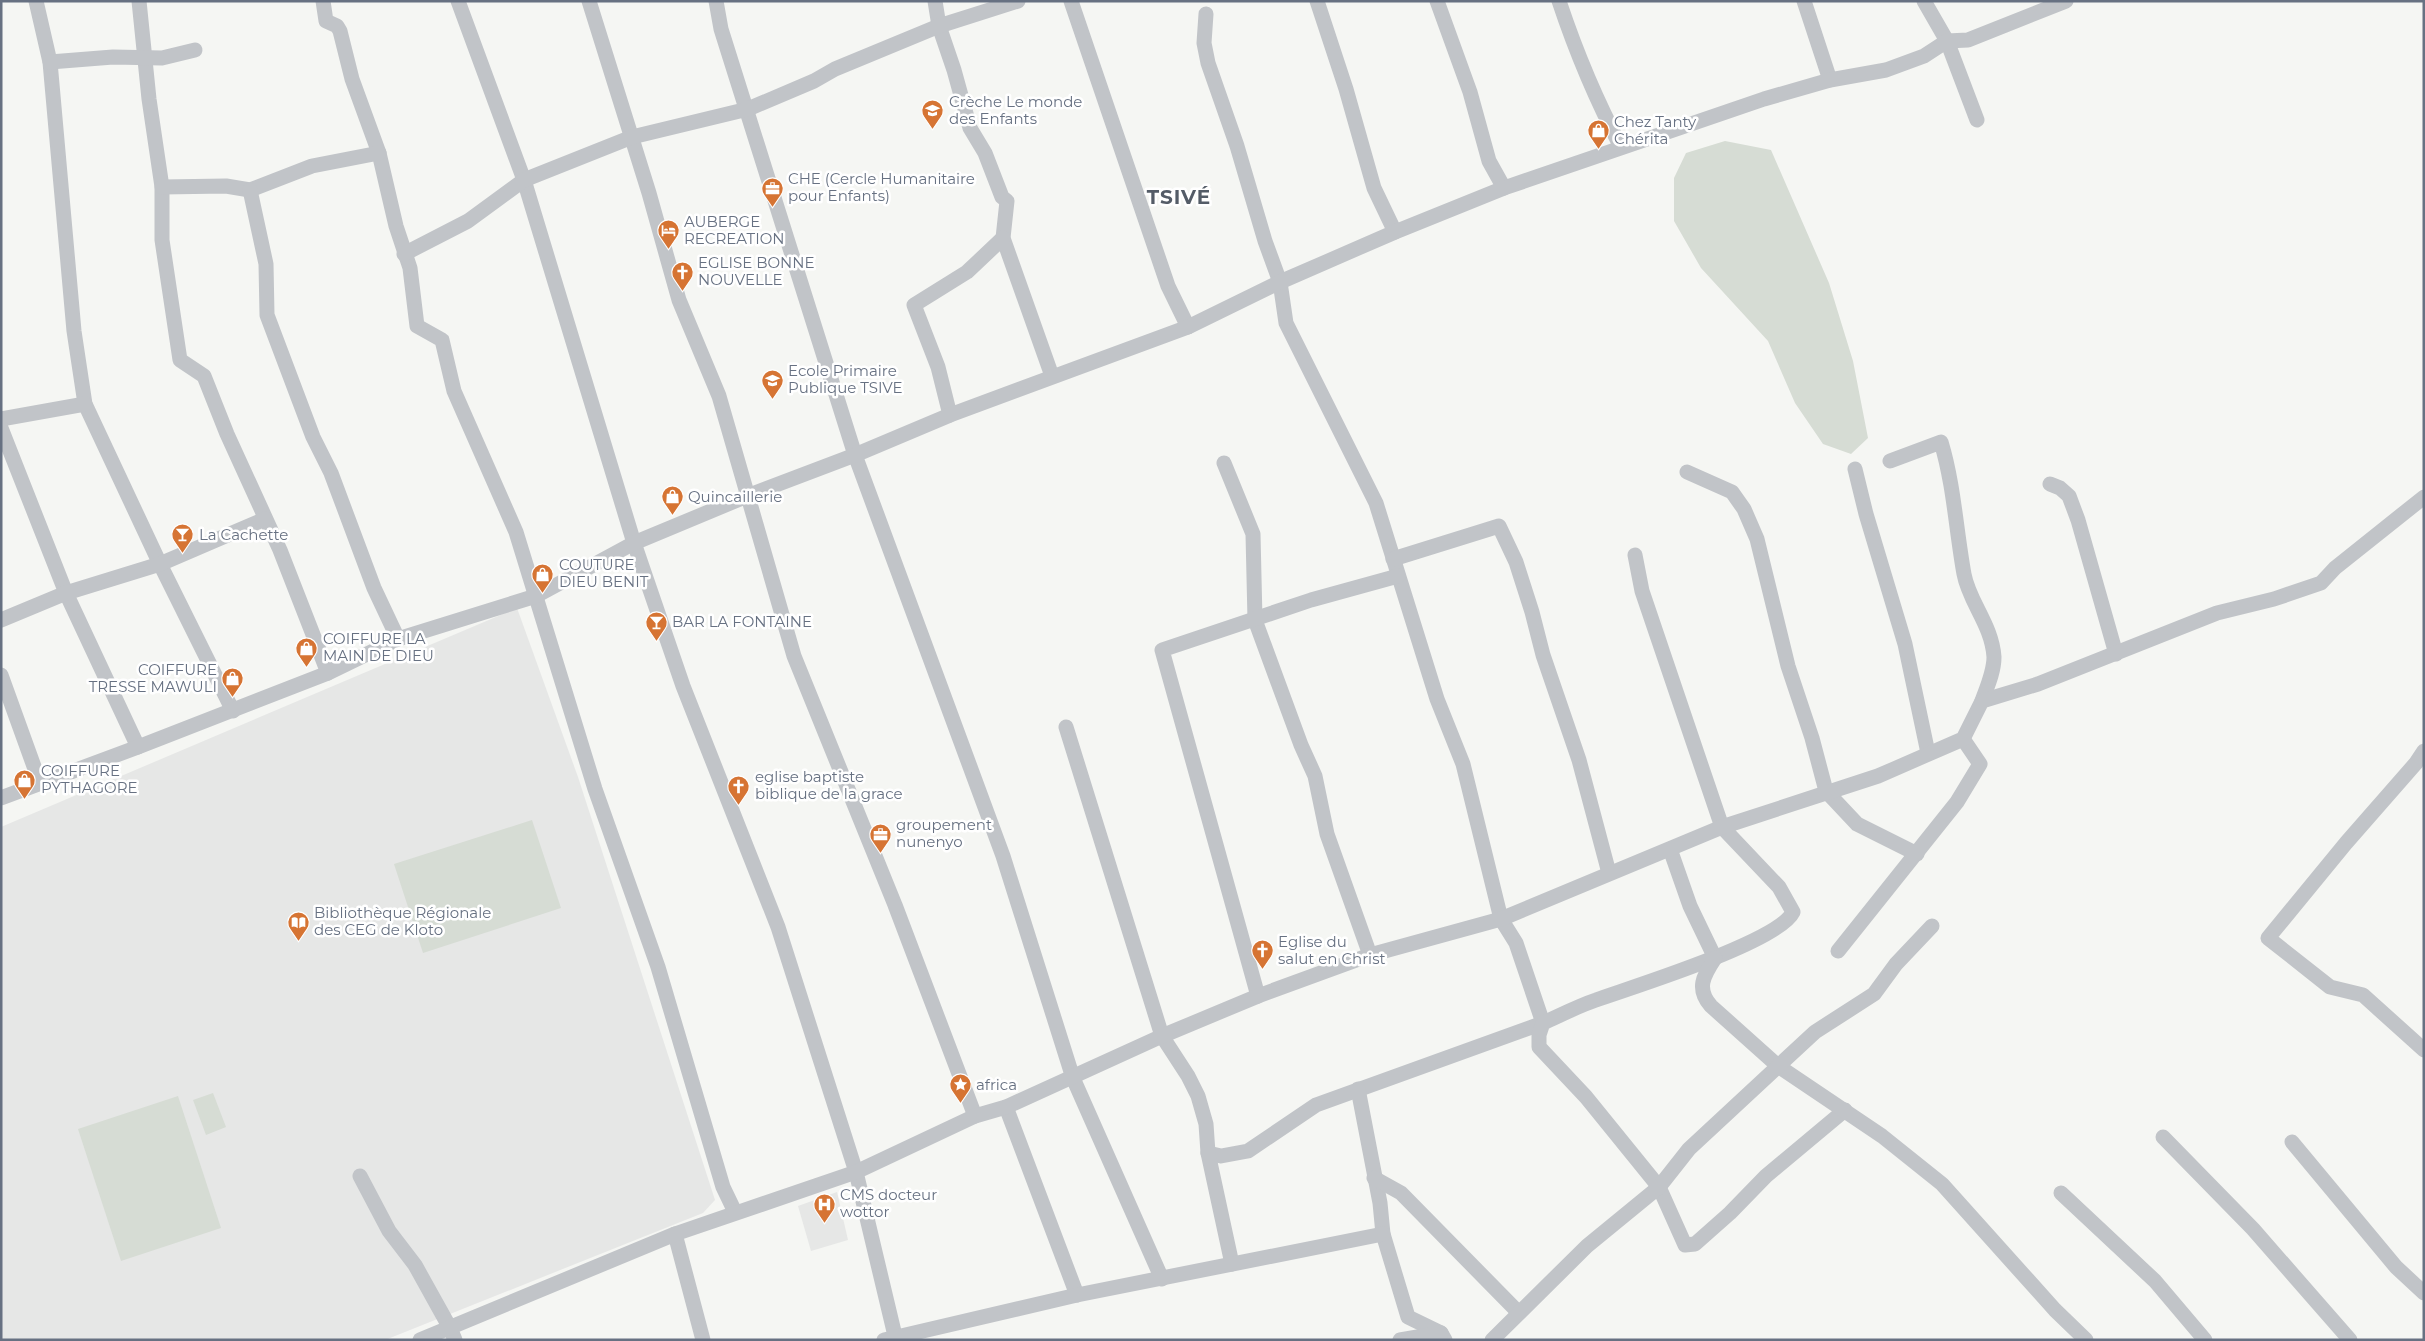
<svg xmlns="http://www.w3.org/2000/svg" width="2425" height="1341" font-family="Montserrat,sans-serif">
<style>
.built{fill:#e6e7e6}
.green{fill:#d6dcd4}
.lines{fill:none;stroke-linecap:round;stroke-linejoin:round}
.minor{stroke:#c1c4c8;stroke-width:15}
.labels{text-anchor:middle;stroke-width:5;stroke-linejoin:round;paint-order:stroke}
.poi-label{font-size:15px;fill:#677182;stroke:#fff;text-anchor:start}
.district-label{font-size:20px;font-weight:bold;letter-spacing:1px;fill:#545c67;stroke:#fff}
</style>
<rect width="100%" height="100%" fill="#f5f6f3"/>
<g class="built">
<polygon points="517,608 578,777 715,1200 703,1213 385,1340 1,1340 1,827"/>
<polygon points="837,1192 848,1240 811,1251 798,1206"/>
</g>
<g class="green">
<polygon points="1725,141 1771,150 1829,283 1853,361 1868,438 1851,454 1823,444 1795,403 1768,341 1701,268 1674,221 1674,178 1686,153"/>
<polygon points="532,820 561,908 423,953 394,864"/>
<polygon points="213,1093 226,1127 206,1135 193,1100"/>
<polygon points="178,1096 221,1228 121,1261 78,1129"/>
</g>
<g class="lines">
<g class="minor">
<polyline points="36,1 50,62 74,331 85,404 160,564 233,711"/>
<polyline points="139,1 149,99 162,187 162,240 180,360 204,376 227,434 280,550 328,673"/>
<polyline points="323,1 326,21 337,26 340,31 352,79 379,153 396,226 410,268 417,326 442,340 454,391 516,532 595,789 658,967 723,1187 735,1212"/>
<polyline points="458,1 524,180 634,543 683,686 778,927 856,1172 896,1340"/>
<polyline points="589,1 649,193 679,300 719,396 794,656 895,905 975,1116"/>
<polyline points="716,1 721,29 855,455 1003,856 1073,1078 1162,1279"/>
<polyline points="935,1 939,26 954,70 970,128 985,153 1002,197 1007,201 1003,238 1052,376"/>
<polyline points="1071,1 1168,286 1188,327"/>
<polyline points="1317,1 1346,89 1374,188 1395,232"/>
<polyline points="1437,1 1470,92 1489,161 1504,188"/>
<path d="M1559,1C1576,52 1596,100 1621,147"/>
<polyline points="1804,1 1830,80"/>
<polyline points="1924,1 1947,41 1977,120"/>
<polyline points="1206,14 1204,43 1208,63 1237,146 1265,241 1280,282 1286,323 1376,503 1437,699 1463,764 1501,919 1516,943 1543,1023 1316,1105 1248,1151 1221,1156 1208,1153"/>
<polyline points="50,62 113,57 162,58 195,50"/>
<polyline points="162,187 226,186 250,190 312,166 379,153"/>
<polyline points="250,190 266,264 267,315 313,437 331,473 374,588 398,639"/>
<polyline points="404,254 468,221 524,180 632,137 748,109 814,81 835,69 939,26 1018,1"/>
<polyline points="950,415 938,367 914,305 967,272 1003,238"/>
<polyline points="1,419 85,404"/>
<polyline points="1,428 66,593 138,747"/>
<path d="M1890,461L1941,442C1954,485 1956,530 1964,574C1969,602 1992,625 1994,657C1994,672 1987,687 1982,701"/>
<polyline points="1224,463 1253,534 1255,620 1301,745 1315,776 1327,834 1370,955"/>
<polyline points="1855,469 1866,514 1905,644 1928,753"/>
<polyline points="1687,472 1732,492 1744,509 1757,539 1788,666 1812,738 1826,791 1857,824 1917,854"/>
<polyline points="2050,484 2060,488 2069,496 2078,520 2116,654"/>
<path d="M1635,555L1642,591L1722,827L1779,887L1793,912C1779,942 1632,987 1596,1000C1578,1006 1561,1015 1543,1023L1539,1035V1047L1586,1097L1659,1187L1685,1245L1695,1244L1730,1213L1766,1176L1845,1110"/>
<polyline points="1393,559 1499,526 1516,562 1532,612 1543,655 1579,760 1609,873"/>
<polyline points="1,620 66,593 160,564 265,519"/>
<polyline points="1,675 40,783"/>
<polyline points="1066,727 1162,1036 1188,1076 1198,1096 1206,1124 1208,1153 1232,1264"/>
<polyline points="2424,751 2416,763 2346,843 2268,938 2330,987 2363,995 2424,1050"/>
<polyline points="1,798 138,747 328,673 398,639 536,596 634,543 747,496 855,455 950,415 1188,327 1280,282 1395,232 1504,188 1764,99 1830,80 1886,70 1924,56 1947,41 1968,40 2066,1"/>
<polyline points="1670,849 1690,906 1715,958"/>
<polyline points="1838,951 1957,802 1980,764 1963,739"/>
<path d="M1715,958C1703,976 1696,989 1711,1006L1778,1066L1882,1136L1942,1184L2055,1310L2086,1340"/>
<polyline points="1258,996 1162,650 1311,600 1398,576"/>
<polyline points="1358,1089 1380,1203 1383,1234 1408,1317 1441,1333 1445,1340"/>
<polyline points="1006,1107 1077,1295"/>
<polyline points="2163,1137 2253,1229 2350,1340"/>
<polyline points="2292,1142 2396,1267 2424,1293"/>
<polyline points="360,1176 389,1231 415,1265 450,1328 455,1340"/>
<polyline points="1374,1178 1401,1193 1519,1313"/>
<polyline points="2061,1193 2155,1281 2205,1340"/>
<polyline points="675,1234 703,1340"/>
<polyline points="420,1340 675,1234 856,1172 975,1116 1006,1107 1162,1036 1258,996 1370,955 1501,919 1722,827 1878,776 1963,739 1982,701 2038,684 2217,613 2274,599 2321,583 2335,568 2424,497"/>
<polyline points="884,1340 1077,1295 1383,1234"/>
<polyline points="1400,1340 1441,1333"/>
<polyline points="1492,1340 1587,1246 1659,1187 1689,1149 1815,1032 1874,994 1896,964 1932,926"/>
</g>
</g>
<defs>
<symbol id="school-pin" viewBox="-11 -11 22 30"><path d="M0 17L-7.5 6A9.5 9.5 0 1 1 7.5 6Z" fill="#d67433" stroke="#fff"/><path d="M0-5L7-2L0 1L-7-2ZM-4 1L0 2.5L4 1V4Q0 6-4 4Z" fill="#fff"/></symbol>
<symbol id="shop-pin" viewBox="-11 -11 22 30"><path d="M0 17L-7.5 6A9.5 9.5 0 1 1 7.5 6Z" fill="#d67433" stroke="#fff"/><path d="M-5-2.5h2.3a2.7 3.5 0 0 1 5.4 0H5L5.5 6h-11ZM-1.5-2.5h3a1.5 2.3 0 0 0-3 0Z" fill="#fff"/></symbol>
<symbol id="office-pin" viewBox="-11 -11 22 30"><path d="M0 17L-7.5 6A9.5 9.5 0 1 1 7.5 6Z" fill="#d67433" stroke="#fff"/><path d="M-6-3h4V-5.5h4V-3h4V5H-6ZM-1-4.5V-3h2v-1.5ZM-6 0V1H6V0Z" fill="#fff"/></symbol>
<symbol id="hotel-pin" viewBox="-11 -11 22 30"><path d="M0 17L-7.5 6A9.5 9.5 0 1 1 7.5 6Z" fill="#d67433" stroke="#fff"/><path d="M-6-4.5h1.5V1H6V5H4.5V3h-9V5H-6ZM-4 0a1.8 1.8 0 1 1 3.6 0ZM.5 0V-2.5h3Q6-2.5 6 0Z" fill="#fff"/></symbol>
<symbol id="church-pin" viewBox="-11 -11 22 30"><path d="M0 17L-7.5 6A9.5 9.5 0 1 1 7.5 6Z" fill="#d67433" stroke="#fff"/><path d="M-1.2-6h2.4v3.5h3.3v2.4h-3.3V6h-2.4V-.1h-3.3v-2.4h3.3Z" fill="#fff"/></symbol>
<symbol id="bar-pin" viewBox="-11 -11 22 30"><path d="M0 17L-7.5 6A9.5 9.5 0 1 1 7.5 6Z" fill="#d67433" stroke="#fff"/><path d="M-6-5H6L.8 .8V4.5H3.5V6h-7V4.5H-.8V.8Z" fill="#fff"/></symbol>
<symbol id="library-pin" viewBox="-11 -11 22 30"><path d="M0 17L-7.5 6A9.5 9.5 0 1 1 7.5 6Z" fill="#d67433" stroke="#fff"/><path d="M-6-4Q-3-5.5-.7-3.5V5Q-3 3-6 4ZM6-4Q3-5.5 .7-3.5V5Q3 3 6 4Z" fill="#fff"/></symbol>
<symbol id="sight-pin" viewBox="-11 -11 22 30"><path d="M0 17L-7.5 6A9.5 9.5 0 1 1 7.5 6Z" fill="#d67433" stroke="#fff"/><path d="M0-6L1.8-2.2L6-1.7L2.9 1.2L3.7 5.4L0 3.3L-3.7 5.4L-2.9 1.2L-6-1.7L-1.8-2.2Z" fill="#fff"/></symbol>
<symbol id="hospital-pin" viewBox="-11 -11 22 30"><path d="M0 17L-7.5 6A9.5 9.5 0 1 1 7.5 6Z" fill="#d67433" stroke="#fff"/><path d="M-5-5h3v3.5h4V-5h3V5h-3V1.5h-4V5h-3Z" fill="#fff"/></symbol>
</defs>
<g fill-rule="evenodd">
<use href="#school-pin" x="920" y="98" width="25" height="34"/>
<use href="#shop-pin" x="1586" y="118" width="25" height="34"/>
<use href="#office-pin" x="760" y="176" width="25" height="34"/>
<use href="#hotel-pin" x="656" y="218" width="25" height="34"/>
<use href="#church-pin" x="670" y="260" width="25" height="34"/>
<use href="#school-pin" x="760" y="368" width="25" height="34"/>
<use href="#shop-pin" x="660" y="484" width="25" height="34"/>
<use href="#bar-pin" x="170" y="522" width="25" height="34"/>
<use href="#shop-pin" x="530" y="562" width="25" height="34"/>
<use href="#bar-pin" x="644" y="610" width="25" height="34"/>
<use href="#shop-pin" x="294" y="636" width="25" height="34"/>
<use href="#shop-pin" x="220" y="666" width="25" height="34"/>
<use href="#shop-pin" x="12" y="768" width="25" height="34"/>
<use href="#church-pin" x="726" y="774" width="25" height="34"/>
<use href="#office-pin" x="868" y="822" width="25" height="34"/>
<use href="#library-pin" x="286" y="910" width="25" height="34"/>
<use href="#church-pin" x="1250" y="938" width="25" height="34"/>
<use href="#sight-pin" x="948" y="1072" width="25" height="34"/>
<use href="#hospital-pin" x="812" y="1192" width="25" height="34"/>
</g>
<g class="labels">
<g class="poi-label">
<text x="949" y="107">Crèche Le monde<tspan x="949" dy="17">des Enfants</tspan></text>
<text x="1614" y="127">Chez Tanty<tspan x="1614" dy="17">Chérita</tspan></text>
<text x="788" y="184">CHE (Cercle Humanitaire<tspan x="788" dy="17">pour Enfants)</tspan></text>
<text x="684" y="227">AUBERGE<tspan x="684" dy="17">RECREATION</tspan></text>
<text x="698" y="268">EGLISE BONNE<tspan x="698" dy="17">NOUVELLE</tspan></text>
<text x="788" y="376">Ecole Primaire<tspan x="788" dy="17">Publique TSIVE</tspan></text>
<text x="688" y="502">Quincaillerie</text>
<text x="199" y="540">La Cachette</text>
<text x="559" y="570">COUTURE<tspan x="559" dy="17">DIEU BENIT</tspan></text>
<text x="672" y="627">BAR LA FONTAINE</text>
<text x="323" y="644">COIFFURE LA<tspan x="323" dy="17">MAIN DE DIEU</tspan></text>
<text x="217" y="675" text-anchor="end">COIFFURE<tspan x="217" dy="17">TRESSE MAWULI</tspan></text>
<text x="41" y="776">COIFFURE<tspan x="41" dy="17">PYTHAGORE</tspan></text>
<text x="755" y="782">eglise baptiste<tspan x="755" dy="17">biblique de la grace</tspan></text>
<text x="896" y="830">groupement<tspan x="896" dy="17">nunenyo</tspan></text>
<text x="314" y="918">Bibliothèque Régionale<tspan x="314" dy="17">des CEG de Kloto</tspan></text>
<text x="1278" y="947">Eglise du<tspan x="1278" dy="17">salut en Christ</tspan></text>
<text x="976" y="1090">africa</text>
<text x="840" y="1200">CMS docteur<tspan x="840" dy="17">wottor</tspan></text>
</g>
<g class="district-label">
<text x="1179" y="204">TSIVÉ</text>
</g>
</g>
<rect width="2425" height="1341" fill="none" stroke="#677182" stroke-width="5"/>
</svg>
